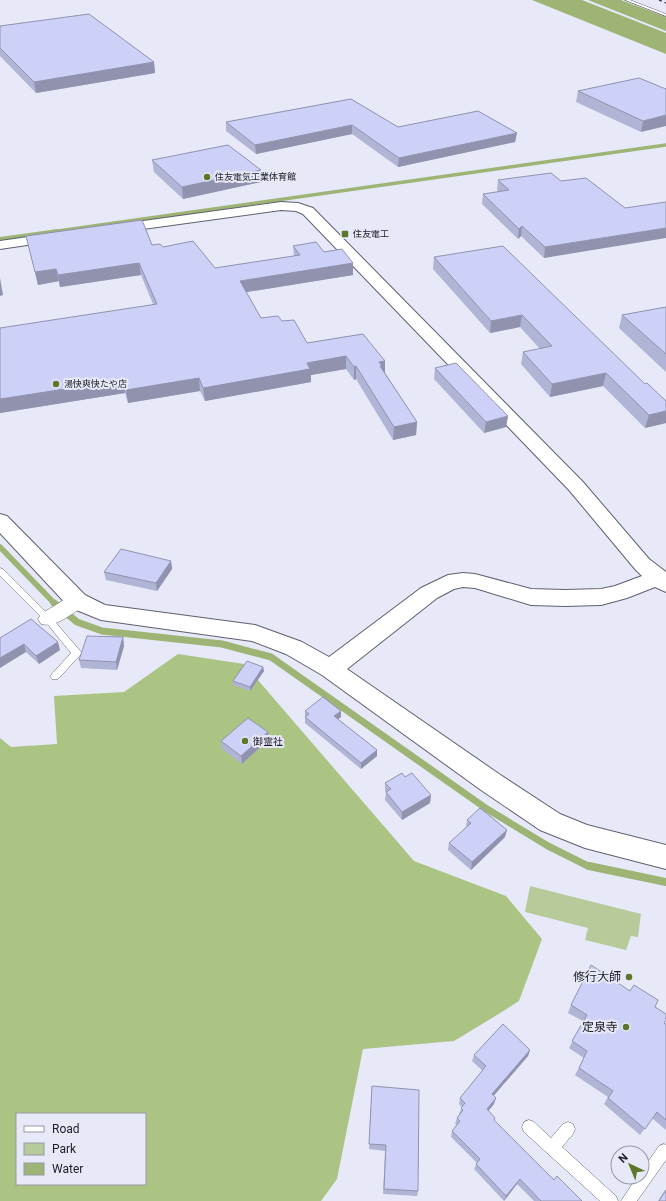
<svg xmlns="http://www.w3.org/2000/svg" width="666" height="1201" font-family="Roboto,'Noto Sans JP',sans-serif">
<style>
.green{fill:#b7ca99}
.forest{fill:#abc383;fill-rule:evenodd}
.water{fill:#9db475}
.lines{fill:none;stroke-linecap:round;stroke-linejoin:round}
.stream-far4{stroke:#9db475;stroke-width:3.5}
.stream-far3{stroke:#9db475;stroke-width:4}
.stream-far2{stroke:#9db475;stroke-width:5.5}
.stream-far1{stroke:#9db475;stroke-width:7}
.stream{stroke:#9db475;stroke-width:8}
.lane-casing{stroke:#5e606d;stroke-width:1}
.street-casing{stroke:#5e606d;stroke-width:1}
.secondary-casing{stroke:#5e606d;stroke-width:2}
.lane{fill:#fff;fill-rule:evenodd}
.street{fill:#fff;fill-rule:evenodd}
.secondary{fill:#fff;fill-rule:evenodd}
.rail{stroke:#3c3d44;stroke-width:1.5;stroke-dasharray:3 3;stroke-linecap:butt}
.wall{fill:#b0b4d5}
.shaded-wall{fill:#9092ae}
.building{fill:#cdd1f8;stroke:#9092ae}
.poi-dot{fill:#5d7628;stroke:#e7e9f9;stroke-width:1.5}
.labels{text-anchor:middle;stroke-width:4;stroke-linejoin:round;paint-order:stroke}
.far-poi-label{font-size:9px;fill:#202127;stroke:#e7e9f9;text-anchor:start}
.poi-label{font-size:10px;fill:#202127;stroke:#e7e9f9;text-anchor:start}
.near-poi-label{font-size:12px;fill:#202127;stroke:#e7e9f9;text-anchor:end}
</style>
<rect width="100%" height="100%" fill="#e7e9f9"/>
<polygon class="green" points="530,886 641,914 638,937 631,936 626,950 585,940 588,928 525,912"/>
<path class="forest" d="M178,654L244,664L414,861L506,896L542,939L519,1001L497,1015L454,1041L363,1049L337,1179L321,1201H0V738L11,747L57,744L54,696L124,692ZM17,1114H145V1184H17Z"/>
<g class="water">
<polygon points="532,0 582,0 666,33 666,54"/>
<polygon points="588,0 621,0 666,17 666,31"/>
</g>
<g class="lines">
<polyline class="stream-far4" points="51,232 666,145"/>
<polyline class="stream-far3" points="0,239 58,231"/>
<polyline class="stream-far2" points="0,547 55,604"/>
<polyline class="stream-far1" points="54,603 77,622 102,631 222,644 271,657 487,809 548,846 588,866 594,867"/>
<polyline class="stream" points="589,866 666,882"/>
<defs>
<g id="lane">
<polygon points="625,0 630,0 666,14 666,16"/>
<polygon points="0,568 3,569 51,617 82,653 58,679 52,679 50,676 71,653 45,621 0,576"/>
<polygon points="529,1120 534,1122 551,1138 563,1124 568,1122 573,1124 575,1129 573,1134 562,1147 616,1196 618,1201 600,1201 524,1132 522,1127 524,1122"/>
<polygon points="664,1144 666,1145 666,1160 637,1201 621,1201 637,1177 642,1177 642,1170 659,1146"/>
</g>
<path id="street" d="M77,594L84,596L87,601L84,606C71,614 56,628 41,624L38,619L41,614L70,596Z"/>
<g id="secondary">
<polygon points="281,202 298,203 313,208 583,482 649,559 666,572 666,592 655,587 627,598 601,605 565,606 531,605 475,588 463,587 454,589 437,598 347,669 499,774 560,814 587,825 666,845 666,869 585,848 540,830 481,790 322,675 286,654 252,641 101,620 69,607 0,533 0,514 7,516 85,595 105,605 255,625 302,642 329,657 421,588 448,575 463,573 475,574 531,589 565,590 601,589 615,586 642,576 635,569 569,490 303,214 296,211 281,210 114,233 109,232 107,229 109,226 114,225"/>
<polygon points="56,233 61,234 63,237 61,240 0,249 0,241"/>
</g>
</defs>
<use href="#lane" class="lane-casing"/>
<use href="#street" class="street-casing"/>
<use href="#secondary" class="secondary-casing"/>
<use href="#lane" class="lane"/>
<use href="#street" class="street"/>
<use href="#secondary" class="secondary"/>
<polyline class="rail" points="659,0 666,3"/>
</g>
<g class="wall">
<polygon points="0,26 154,62 155,73 36,93 0,56"/>
<polygon points="666,89 641,132 576,102 578,91"/>
<polygon points="351,99 398,127 517,133 515,142 398,167 352,134 256,154 226,131 226,122"/>
<polygon points="152,160 261,170 261,182 183,199 154,172"/>
<polygon points="498,180 561,181 544,258 521,236 518,239 482,204 483,194 499,192 497,190"/>
<polygon points="26,236 152,245 163,247 215,268 294,256 293,246 324,252 353,275 246,292 261,318 282,321 307,343 363,334 385,373 417,422 416,435 393,440 356,379 354,380 346,369 311,375 311,382 205,401 200,391 128,403 125,393 0,413 153,304 141,275 60,287 59,281 38,285"/>
<polygon points="434,257 645,384 666,401 666,423 645,428 603,386 550,397 521,364 523,352 540,349 520,327 490,333 433,269"/>
<polygon points="666,307 666,372 619,328 622,315"/>
<polygon points="435,368 508,416 506,427 484,433 434,379"/>
<polygon points="171,561 172,569 157,591 106,580 104,572"/>
<polygon points="123,637 124,646 117,670 81,668 79,660"/>
<polygon points="0,638 60,650 39,664 26,652"/>
<polygon points="263,667 264,671 250,691 233,685 233,681"/>
<polygon points="305,711 341,711 341,717 338,719 377,756 361,769 305,723"/>
<polygon points="268,740 242,764 222,749 221,741"/>
<polygon points="405,777 431,795 430,803 402,820 385,800 386,792 385,791 385,783"/>
<polygon points="467,820 505,837 471,870 448,850 449,843 466,828"/>
<polygon points="571,1005 655,1007 664,1023 666,1024 666,1130 652,1118 640,1135 604,1104 608,1097 575,1075 584,1058 569,1048 583,1021 568,1013"/>
<polygon points="530,1050 528,1056 494,1095 494,1104 488,1111 494,1121 549,1175 582,1201 534,1201 517,1184 504,1201 474,1169 477,1163 451,1137 452,1131 457,1125 455,1124 457,1118 460,1114 459,1114 462,1107 459,1104 460,1098 483,1071 472,1061 474,1055"/>
<polygon points="372,1086 418,1191 417,1196 383,1194 385,1151 369,1149"/>
<polygon points="666,1189 666,1201 658,1201 663,1193"/>
</g>
<g class="shaded-wall">
<polygon points="154,62 155,73 36,93 34,82"/>
<polygon points="666,115 666,126 641,132 643,121"/>
<polygon points="352,125 352,134 256,154 255,145"/>
<polygon points="517,133 515,142 398,167 399,158"/>
<polygon points="261,170 261,182 183,199 182,187"/>
<polygon points="522,226 521,236 518,239 519,229"/>
<polygon points="666,228 666,238 544,258 545,247"/>
<polygon points="139,263 141,275 60,287 58,275"/>
<polygon points="353,263 353,275 241,293 240,281"/>
<polygon points="56,269 59,281 38,285 35,272"/>
<polygon points="0,278 3,295 0,296"/>
<polygon points="522,315 520,327 490,333 491,321"/>
<polygon points="346,356 346,369 311,375 311,382 205,401 203,388 307,363"/>
<polygon points="385,361 385,374 381,375 379,362"/>
<polygon points="356,366 356,379 354,380 354,367"/>
<polygon points="606,373 603,386 550,397 552,384"/>
<polygon points="199,378 200,391 128,403 126,390"/>
<polygon points="123,380 125,393 0,413 0,399"/>
<polygon points="666,411 666,423 645,428 649,415"/>
<polygon points="508,416 506,427 484,433 486,422"/>
<polygon points="417,422 416,435 393,440 394,427"/>
<polygon points="171,561 172,569 157,591 156,583"/>
<polygon points="123,637 124,646 117,670 116,662"/>
<polygon points="58,642 60,650 39,664 36,656"/>
<polygon points="24,644 26,652 0,668 0,658"/>
<polygon points="263,667 264,671 250,691 250,687"/>
<polygon points="341,711 341,717 334,722 334,716"/>
<polygon points="268,732 268,740 242,764 241,756"/>
<polygon points="377,750 377,756 361,769 361,763"/>
<polygon points="431,795 430,803 402,820 402,812"/>
<polygon points="507,830 505,837 471,870 472,862"/>
<polygon points="530,1050 528,1056 490,1100 492,1094"/>
<polygon points="496,1098 494,1104 485,1115 487,1109"/>
<polygon points="520,1179 517,1184 504,1201 506,1196"/>
</g>
<g class="building">
<polygon points="89,14 154,62 34,82 0,48 0,26"/>
<polygon points="639,78 666,89 666,115 643,121 578,91"/>
<polygon points="351,99 398,127 478,111 517,133 399,158 352,125 255,145 226,122"/>
<polygon points="228,145 261,170 182,187 152,160"/>
<polygon points="551,173 561,181 586,178 625,208 666,202 666,228 545,247 522,226 519,229 483,194 509,190 498,180"/>
<polygon points="142,220 152,245 160,244 163,247 193,241 215,268 300,255 293,246 316,242 324,252 342,249 353,263 240,281 261,318 278,316 282,321 294,320 307,343 363,334 385,361 379,362 382,366 380,366 417,422 394,427 356,366 354,367 346,356 307,363 310,369 203,388 199,378 126,390 123,380 0,399 0,328 157,304 139,263 58,275 56,269 35,272 26,236"/>
<polygon points="503,246 645,384 647,383 666,401 666,411 649,415 606,373 552,384 523,352 552,346 522,315 491,321 434,257"/>
<polygon points="666,307 666,354 622,315"/>
<polygon points="456,363 508,416 486,422 435,368"/>
<polygon points="121,549 171,561 156,583 104,572"/>
<polygon points="31,619 58,642 36,656 24,644 0,658 0,638"/>
<polygon points="87,636 123,637 116,662 79,660"/>
<polygon points="247,661 263,667 250,687 233,681"/>
<polygon points="323,697 341,711 334,716 377,750 361,763 305,717 309,714 305,711"/>
<polygon points="248,718 268,732 241,756 221,741"/>
<polygon points="402,773 405,777 412,773 431,795 402,812 386,792 391,789 385,783"/>
<polygon points="480,808 507,830 472,862 449,843 471,823 467,820"/>
<polygon points="591,965 630,991 634,985 658,1000 655,1007 666,1014 666,1020 664,1023 666,1024 666,1120 657,1112 645,1129 608,1098 613,1091 579,1068 587,1051 572,1041 587,1015 571,1005"/>
<polygon points="503,1024 530,1050 492,1094 496,1098 487,1109 495,1118 494,1120 554,1180 557,1176 582,1201 541,1201 520,1179 506,1196 476,1164 480,1159 452,1131 460,1121 457,1118 463,1110 461,1108 465,1103 460,1098 486,1066 474,1055"/>
<polygon points="372,1086 419,1090 418,1191 384,1189 386,1145 369,1144"/>
<polygon points="666,1190 666,1201 659,1201"/>
</g>
<g class="poi-dot">
<circle cx="207" cy="177" r="4"/>
<rect x="341" y="230" width="8" height="8" rx="2"/>
<circle cx="56" cy="384" r="4"/>
<circle cx="245" cy="741" r="4"/>
<circle cx="629" cy="977" r="4"/>
<circle cx="626" cy="1027" r="4"/>
</g>
<g class="labels">
<g class="far-poi-label">
<text x="215" y="180">住友電気工業体育館</text>
<text x="353" y="237">住友電工</text>
<text x="64" y="387">湯快爽快たや店</text>
</g>
<g class="poi-label">
<text x="253" y="745">御霊社</text>
</g>
<g class="near-poi-label">
<text x="621" y="981">修行大師</text>
<text x="618" y="1031">定泉寺</text>
</g>
</g>
<rect x="16" y="1113" width="130" height="72" fill="#e7e9f9" stroke="#9799a5"/>
<rect x="24" y="1126" width="20" height="6" fill="#ffffff" stroke="#9799a5"/>
<text x="52" y="1133" font-size="12" fill="#202127">Road</text>
<rect x="24" y="1143" width="20" height="12" fill="#b7ca99" stroke="#9799a5"/>
<text x="52" y="1153" font-size="12" fill="#202127">Park</text>
<rect x="24" y="1163" width="20" height="12" fill="#9db475" stroke="#9799a5"/>
<text x="52" y="1173" font-size="12" fill="#202127">Water</text>
<g transform="translate(630 1165) rotate(316)"><circle r="19" fill="#e7e9f9" stroke="#9799a5"/>
<path d="M0-3L7 15L0 10L-7 15Z" fill="#5d7628"/>
<text y="-6" font-size="11" font-weight="bold" text-anchor="middle" fill="#202127">N</text>
</g>
</svg>
